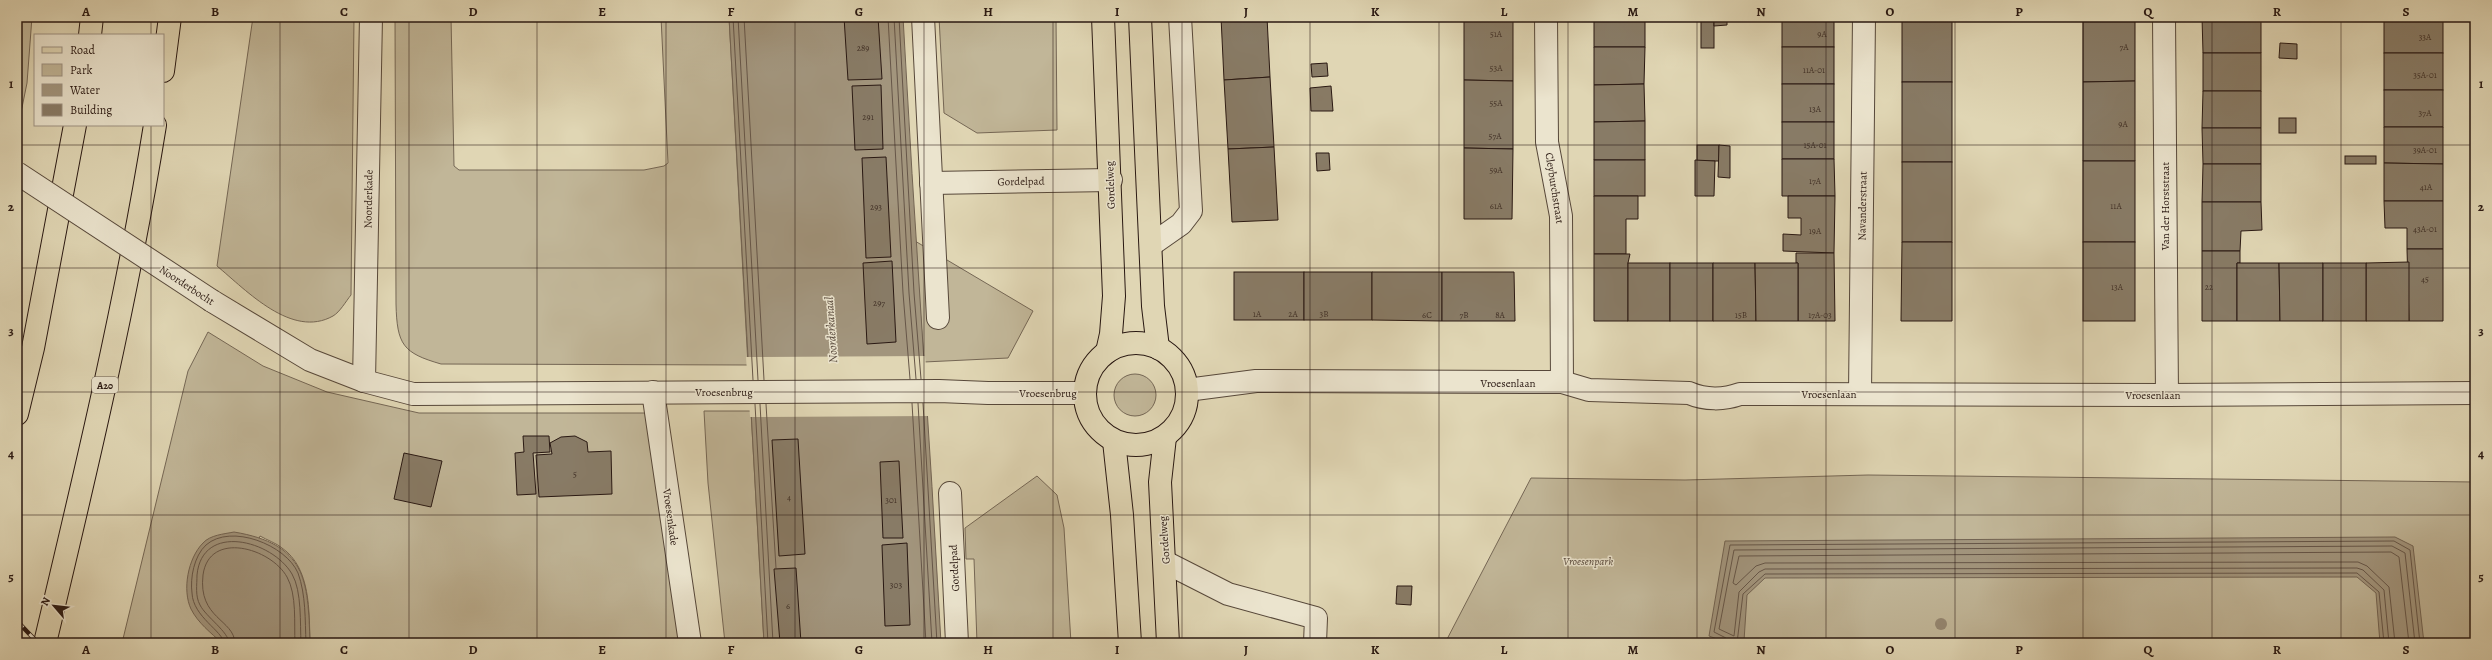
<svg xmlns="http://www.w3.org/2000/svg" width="2492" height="660" font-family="Alegreya,serif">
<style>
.green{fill:#c1b698;stroke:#756755}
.water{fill:#a2957d;stroke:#726352}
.pier{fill:#e0d6b4}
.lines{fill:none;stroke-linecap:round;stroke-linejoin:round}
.shore{stroke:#665648;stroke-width:1}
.building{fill:#887b66;stroke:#291812}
.minor-casing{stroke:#57483a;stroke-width:24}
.major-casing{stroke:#291812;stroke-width:24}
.highway-casing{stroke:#291812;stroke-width:24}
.minor{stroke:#ebe4ce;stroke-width:22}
.major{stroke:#e0d6b4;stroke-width:22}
.highway{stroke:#e0d6b4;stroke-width:22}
.rail-casing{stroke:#291812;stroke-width:4.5}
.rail{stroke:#ebe4ce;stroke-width:3;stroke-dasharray:9;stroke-linecap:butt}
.minor-bridge-casing{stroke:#57483a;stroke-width:24;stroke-linecap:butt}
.minor-bridge{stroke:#ebe4ce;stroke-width:22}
.tree{fill:#958771}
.grid{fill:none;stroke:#291812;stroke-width:1;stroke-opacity:0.55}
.labels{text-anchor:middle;stroke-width:3;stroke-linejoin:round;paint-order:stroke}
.number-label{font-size:9px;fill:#413127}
.shield{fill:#ebe4ce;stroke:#63554a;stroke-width:1}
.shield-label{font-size:10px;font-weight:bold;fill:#291812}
.street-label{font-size:11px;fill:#291812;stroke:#ebe4ce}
.park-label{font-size:11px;font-style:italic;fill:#57473a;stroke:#ebe4ce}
.water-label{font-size:12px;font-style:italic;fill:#594a3d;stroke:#ebe4ce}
.neatline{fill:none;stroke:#291812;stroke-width:1.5}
.grid-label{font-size:13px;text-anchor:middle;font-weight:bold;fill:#291812}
</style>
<rect width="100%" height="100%" fill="#e0d6b4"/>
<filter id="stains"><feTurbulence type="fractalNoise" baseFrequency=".005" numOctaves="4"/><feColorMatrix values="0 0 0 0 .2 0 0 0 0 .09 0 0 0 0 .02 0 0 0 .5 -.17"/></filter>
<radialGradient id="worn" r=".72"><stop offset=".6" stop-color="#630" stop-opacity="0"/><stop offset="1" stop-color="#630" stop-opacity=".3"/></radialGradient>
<g class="green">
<polygon points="17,17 32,17 27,83 17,132"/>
<path d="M253,17H354L351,295C346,301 340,312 333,316C292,339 247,291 217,266Z"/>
<path d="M395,17H451L454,166L459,170H644L664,166L668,163L661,17H729L748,365L441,364C403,353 397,345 396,304Z"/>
<polygon points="939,17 1056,17 1057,130 977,133 944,113"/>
<polygon points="915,241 1033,311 1008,358 924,362"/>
<path d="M208,332L263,366L327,392L419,413H649L652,418L679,643H310C309,612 311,568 282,548C276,543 267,540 260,536L222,643H122L188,371Z"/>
<circle cx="1135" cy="395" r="21"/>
<polygon points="704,411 751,411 764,643 725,643 708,483"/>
<polygon points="1868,475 2475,482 2475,643 1445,643 1531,478 1685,480"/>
<polygon points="1037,476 1057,495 1064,528 1071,643 977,643 974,559 966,559 965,528"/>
</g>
<g class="water">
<path d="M729,17H903C914,226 930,434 941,643H764Z"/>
<path d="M234,532C306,544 308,579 310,643H222C211,633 198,623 191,609C182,590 188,558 203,543C210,535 224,534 234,532Z"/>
<polygon points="2395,537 2413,546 2424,643 2380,643 2376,593 2357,577 1765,578 1747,595 1744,641 1728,643 1709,636 1725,541"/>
</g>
<polygon class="pier" points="925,356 931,416 750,417 746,357"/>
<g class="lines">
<g class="shore">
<polyline points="733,17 753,380"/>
<polyline points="738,17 758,380"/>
<polyline points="744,17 764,380"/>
<polyline points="888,17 903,293 910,379"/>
<polyline points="894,17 909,293 916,379"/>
<polyline points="899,17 914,293 921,379"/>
<polyline points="912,403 926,643"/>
<polyline points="918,403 932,643"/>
<polyline points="923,403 937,643"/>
<polyline points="755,404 768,643"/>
<polyline points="760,404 773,643"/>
<polyline points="766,404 776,568"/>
<path d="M224,643C223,631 193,617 192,593C190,578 194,556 206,545C231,523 286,545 298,573C306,595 305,620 306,643"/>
<path d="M229,643C229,632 206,617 200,605C195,596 197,585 197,575C202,522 272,540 292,574C302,591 300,624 301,643"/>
<path d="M235,643C234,619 198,619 203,575C209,530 271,548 287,577C297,595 294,623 295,643"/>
<polyline points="1728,643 1726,638 1714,632 1730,545 2394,541 2410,550 2420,643"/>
<polyline points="1737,643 1743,594 1765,574 2357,573 2379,592 2384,643"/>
<polyline points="2389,643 2384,590 2363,570 2357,568 1765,569 1759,572 1739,592 1734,636 1719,629 1734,550 2392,546 2405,553 2415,643"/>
<polyline points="2395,643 2389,587 2367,566 2358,562 1765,563 1756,566 1736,585 1733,583 1739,556 2391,552 2399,557 2409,643"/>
</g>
</g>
<g class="building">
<polygon points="844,17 878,17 882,79 848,80"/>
<polygon points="1221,17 1267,17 1270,77 1224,80"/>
<polygon points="1464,17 1513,17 1513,81 1464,80"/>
<rect x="1594" y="17" width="51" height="30"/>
<rect x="1701" y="17" width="13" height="31"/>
<polygon points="1714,17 1727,17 1727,25 1714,26"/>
<rect x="1782" y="17" width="52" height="30"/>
<rect x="1902" y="17" width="50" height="65"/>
<polygon points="2083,17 2135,17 2135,81 2083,82"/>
<polygon points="2202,17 2261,17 2261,53 2203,53"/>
<rect x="2384" y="17" width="59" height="36"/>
<polygon points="2280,43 2297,44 2297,59 2279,58"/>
<polygon points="1594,47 1645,47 1644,84 1594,85"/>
<rect x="1782" y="47" width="52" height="37"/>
<rect x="2203" y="53" width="58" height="38"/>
<rect x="2384" y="53" width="59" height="37"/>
<polygon points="1327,63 1328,76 1312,77 1311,64"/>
<polygon points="1270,77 1274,147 1228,149 1224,80"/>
<polygon points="1464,80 1513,81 1513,149 1464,148"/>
<polygon points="2135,81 2135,161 2083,161 2083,82"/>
<rect x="1902" y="82" width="50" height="80"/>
<polygon points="1644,84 1645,121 1594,122 1594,85"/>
<rect x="1782" y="84" width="52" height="38"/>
<polygon points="881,85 883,149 855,150 852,86"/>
<polygon points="1331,86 1333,111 1311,111 1310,88"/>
<rect x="2384" y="90" width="59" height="37"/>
<polygon points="2203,91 2261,91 2261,128 2202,128"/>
<rect x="2279" y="118" width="17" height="15"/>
<polygon points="1645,121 1645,160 1594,160 1594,122"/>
<rect x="1782" y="122" width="52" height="37"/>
<polygon points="2384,127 2443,127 2443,164 2384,163"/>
<polygon points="2202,128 2261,128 2261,164 2203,164"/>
<rect x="1697" y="145" width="22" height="16"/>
<polygon points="1719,145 1730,146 1730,178 1718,177"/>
<polygon points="1274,147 1278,220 1232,222 1228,149"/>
<polygon points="1464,148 1513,149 1512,219 1464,219"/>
<polygon points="1316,153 1329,153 1330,170 1317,171"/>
<rect x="2345" y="156" width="31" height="8"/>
<polygon points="886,157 891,257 866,258 862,158"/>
<polygon points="1782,159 1834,159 1835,196 1782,196"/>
<rect x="1594" y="160" width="51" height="36"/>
<polygon points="1695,160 1715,161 1714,196 1695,196"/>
<rect x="2083" y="161" width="52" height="81"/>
<rect x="1902" y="162" width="50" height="80"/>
<polygon points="2384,163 2443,164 2443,201 2384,201"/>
<polygon points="2203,164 2261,164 2261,202 2202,202"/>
<polygon points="1594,196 1638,196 1638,219 1626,219 1626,254 1594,254"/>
<polygon points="1788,196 1835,196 1834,253 1783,251 1783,234 1801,235 1801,218 1788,218"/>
<polygon points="2384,201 2443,201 2443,249 2407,249 2407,228 2385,228"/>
<polygon points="2202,202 2261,202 2262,230 2241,231 2240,251 2202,251"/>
<polygon points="1902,242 1952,242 1952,321 1901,321"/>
<rect x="2083" y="242" width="52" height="79"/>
<polygon points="2407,249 2443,249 2443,321 2409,321"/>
<polygon points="2202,251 2240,251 2240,263 2237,263 2237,321 2202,321"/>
<polygon points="1796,253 1834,253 1835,321 1798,321 1798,263 1796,263"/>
<polygon points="1594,254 1630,254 1628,263 1628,321 1594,321"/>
<polygon points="892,261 896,342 867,344 863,263"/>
<polygon points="2409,262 2409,321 2366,321 2366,263"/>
<rect x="1628" y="263" width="42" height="58"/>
<rect x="1670" y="263" width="43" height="58"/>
<polygon points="1713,263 1755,263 1756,321 1713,321"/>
<polygon points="1755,263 1798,263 1798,321 1756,321"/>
<polygon points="2237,263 2279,263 2280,321 2237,321"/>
<polygon points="2279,263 2323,263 2323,321 2280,321"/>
<rect x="2323" y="263" width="43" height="58"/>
<rect x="1234" y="272" width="70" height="48"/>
<rect x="1304" y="272" width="68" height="48"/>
<polygon points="1372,272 1442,272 1442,321 1372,320"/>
<polygon points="1442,272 1514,272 1515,321 1442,321"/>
<polygon points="523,436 549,436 550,452 533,453 536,494 517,495 515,453 524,452"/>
<polygon points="575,436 587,442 588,452 611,451 612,494 539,497 536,455 552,454 550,443 561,437"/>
<polygon points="798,439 805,554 779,556 772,440"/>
<polygon points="404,453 442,461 431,507 394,499"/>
<polygon points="899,461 903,538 883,538 880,462"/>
<polygon points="907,543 910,625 885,626 882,545"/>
<polygon points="796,568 801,643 780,643 774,569"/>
<polygon points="1397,586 1412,586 1411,605 1396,604"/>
<rect x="1264" y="640" width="76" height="3"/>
</g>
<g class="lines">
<defs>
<g id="minor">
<polyline points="923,17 938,318"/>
<polyline points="1546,17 1547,142 1561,216 1562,382"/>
<polyline points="2164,17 2167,395"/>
<polyline points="931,183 1111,180"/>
<polyline points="1151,245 1181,224 1191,211 1180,17"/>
<polyline points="212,301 310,360 364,381 413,394 939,391 988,393 1085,393"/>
<polyline points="364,381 371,17"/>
<path d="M1187,390L1256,381L1562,382L1589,390L1689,393C1705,400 1724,400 1740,394L2167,395L2475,393"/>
<polyline points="653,392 690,643"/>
<polyline points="1860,394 1864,17"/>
<polyline points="950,493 957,643"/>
<polyline points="1165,562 1228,594 1316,618 1315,643"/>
</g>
<g id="major">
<polyline points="1103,17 1114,296 1111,334 1107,352"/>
<polyline points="1140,17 1153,306 1158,348"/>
<circle cx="1136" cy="394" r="51"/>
<polyline points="1165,437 1160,482 1168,643"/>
<polyline points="1114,441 1122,515 1130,643"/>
</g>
<g id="highway">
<polyline points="90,35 92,17"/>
<polyline points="163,71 170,17"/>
<polyline points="17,414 33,348 75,125"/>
<path d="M45,643C86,471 127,299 155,125"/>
</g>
</defs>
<use href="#minor" class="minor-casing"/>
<use href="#major" class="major-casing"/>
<use href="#highway" class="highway-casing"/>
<use href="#minor" class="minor"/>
<use href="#major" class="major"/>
<use href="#highway" class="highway"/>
<defs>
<polyline id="rail" points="17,621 38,643"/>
</defs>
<use href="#rail" class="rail-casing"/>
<use href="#rail" class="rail"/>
<defs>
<polyline id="minor-bridge" points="17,173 212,301"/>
</defs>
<use href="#minor-bridge" class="minor-bridge-casing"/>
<use href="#minor-bridge" class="minor-bridge"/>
</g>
<circle class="tree" cx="1941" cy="624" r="6"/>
<path class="grid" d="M151,17V35M280,17V643M409,17V643M537,17V643M666,17V643M795,17V643M924,17V643M1053,17V643M1182,17V643M1310,17V643M1439,17V643M1568,17V643M1697,17V643M1826,17V643M1955,17V643M2083,17V643M2212,17V643M2341,17V643M151,125V643M17,145H2475M17,268H2475M17,392H2475M17,515H2475"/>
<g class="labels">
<g class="number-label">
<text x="1496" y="37">51A</text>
<text x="1822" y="37">9A</text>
<text x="2425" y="40">33A</text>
<text x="2124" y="50">7A</text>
<text x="863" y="51">289</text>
<text x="1496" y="71">53A</text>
<text x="1814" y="73">11A-01</text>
<text x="2425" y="78">35A-01</text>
<text x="1496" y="106">55A</text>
<text x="1815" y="112">13A</text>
<text x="2425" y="116">37A</text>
<text x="868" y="120">291</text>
<text x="2123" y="127">9A</text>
<text x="1495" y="139">57A</text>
<text x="1815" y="148">15A-01</text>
<text x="2425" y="153">39A-01</text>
<text x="1496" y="173">59A</text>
<text x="1815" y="184">17A</text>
<text x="2426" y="190">41A</text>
<text x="1496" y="209">61A</text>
<text x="2116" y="209">11A</text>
<text x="876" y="210">293</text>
<text x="2425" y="232">43A-01</text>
<text x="1815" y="234">19A</text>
<text x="2425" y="282">45</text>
<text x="2117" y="290">13A</text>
<text x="2209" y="290">22</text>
<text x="879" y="306">297</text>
<text x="1257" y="317">1A</text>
<text x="1293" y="317">2A</text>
<text x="1324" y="317">3B</text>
<text x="1427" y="318">6C</text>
<text x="1464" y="318">7B</text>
<text x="1500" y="318">8A</text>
<text x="1741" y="318">15B</text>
<text x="1820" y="318">17A-03</text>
<text x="575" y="477">5</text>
<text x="789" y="500">4</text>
<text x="891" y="503">301</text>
<text x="896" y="588">303</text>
<text x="788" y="609">6</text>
</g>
<rect class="shield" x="92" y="377" width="26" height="16" rx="3"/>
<g class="shield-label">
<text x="105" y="389">A20</text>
</g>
<g class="street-label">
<text transform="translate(1021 181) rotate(-1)" y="4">Gordelpad</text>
<text transform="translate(1110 185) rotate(-92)" y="4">Gordelweg</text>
<text transform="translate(1555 188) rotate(81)" y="4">Cleyburchstraat</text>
<text transform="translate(368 199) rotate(-89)" y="4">Noorderkade</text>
<text transform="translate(1862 206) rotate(-89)" y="4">Navanderstraat</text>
<text transform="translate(2165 206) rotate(-90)" y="4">Van der Horststraat</text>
<text transform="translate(187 285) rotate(33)" y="4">Noorderbocht</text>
<text x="1508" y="387">Vroesenlaan</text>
<text x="724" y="396">Vroesenbrug</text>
<text x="1048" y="397">Vroesenbrug</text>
<text x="1829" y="398">Vroesenlaan</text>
<text x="2153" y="399">Vroesenlaan</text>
<text transform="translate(671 517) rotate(82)" y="4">Vroesenkade</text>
<text transform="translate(1164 540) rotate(-94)" y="4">Gordelweg</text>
<text transform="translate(954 568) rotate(-93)" y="4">Gordelpad</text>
</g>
<g class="park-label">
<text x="1588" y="565">Vroesenpark</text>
</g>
<g class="water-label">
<text transform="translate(831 330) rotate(-94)" y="4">Noorderkanaal</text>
</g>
</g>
<rect width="2492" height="660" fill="none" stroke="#e0d6b4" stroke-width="44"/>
<rect x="34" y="34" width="130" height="92" fill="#ebe4ce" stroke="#9d9283"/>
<rect x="42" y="47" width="20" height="6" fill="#e0d6b4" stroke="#9d9283"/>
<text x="70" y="54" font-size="12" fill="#291812">Road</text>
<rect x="42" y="64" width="20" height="12" fill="#c1b698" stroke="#9d9283"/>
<text x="70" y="74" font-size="12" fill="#291812">Park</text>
<rect x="42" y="84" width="20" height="12" fill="#a2957d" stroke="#9d9283"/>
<text x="70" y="94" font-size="12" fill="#291812">Water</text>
<rect x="42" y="104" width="20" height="12" fill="#887b66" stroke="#9d9283"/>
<text x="70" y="114" font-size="12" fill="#291812">Building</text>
<g transform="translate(54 606) rotate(298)" stroke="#ebe4ce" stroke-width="3" paint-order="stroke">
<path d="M0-3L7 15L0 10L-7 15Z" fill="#291812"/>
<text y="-6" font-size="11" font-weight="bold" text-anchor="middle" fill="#291812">N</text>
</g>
<rect x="22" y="22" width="2448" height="616" class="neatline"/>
<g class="grid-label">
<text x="86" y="16">A</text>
<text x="215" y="16">B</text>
<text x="344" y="16">C</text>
<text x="473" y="16">D</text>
<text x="602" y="16">E</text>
<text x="731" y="16">F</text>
<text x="859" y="16">G</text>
<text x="988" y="16">H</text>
<text x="1117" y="16">I</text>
<text x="1246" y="16">J</text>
<text x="1375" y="16">K</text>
<text x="1504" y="16">L</text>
<text x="1633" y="16">M</text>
<text x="1761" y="16">N</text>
<text x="1890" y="16">O</text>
<text x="2019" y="16">P</text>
<text x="2148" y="16">Q</text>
<text x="2277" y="16">R</text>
<text x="2406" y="16">S</text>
<text x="11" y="88">1</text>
<text x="2481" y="88">1</text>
<text x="11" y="211">2</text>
<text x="2481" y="211">2</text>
<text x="11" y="335">3</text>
<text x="2481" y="335">3</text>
<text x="11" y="458">4</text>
<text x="2481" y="458">4</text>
<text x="11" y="581">5</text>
<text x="2481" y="581">5</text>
<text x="86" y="654">A</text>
<text x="215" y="654">B</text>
<text x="344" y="654">C</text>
<text x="473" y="654">D</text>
<text x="602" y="654">E</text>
<text x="731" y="654">F</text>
<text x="859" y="654">G</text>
<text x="988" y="654">H</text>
<text x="1117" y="654">I</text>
<text x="1246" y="654">J</text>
<text x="1375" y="654">K</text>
<text x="1504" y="654">L</text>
<text x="1633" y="654">M</text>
<text x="1761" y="654">N</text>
<text x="1890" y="654">O</text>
<text x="2019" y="654">P</text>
<text x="2148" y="654">Q</text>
<text x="2277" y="654">R</text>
<text x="2406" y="654">S</text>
</g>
<rect width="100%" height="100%" filter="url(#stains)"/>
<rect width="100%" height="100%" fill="url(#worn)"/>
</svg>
